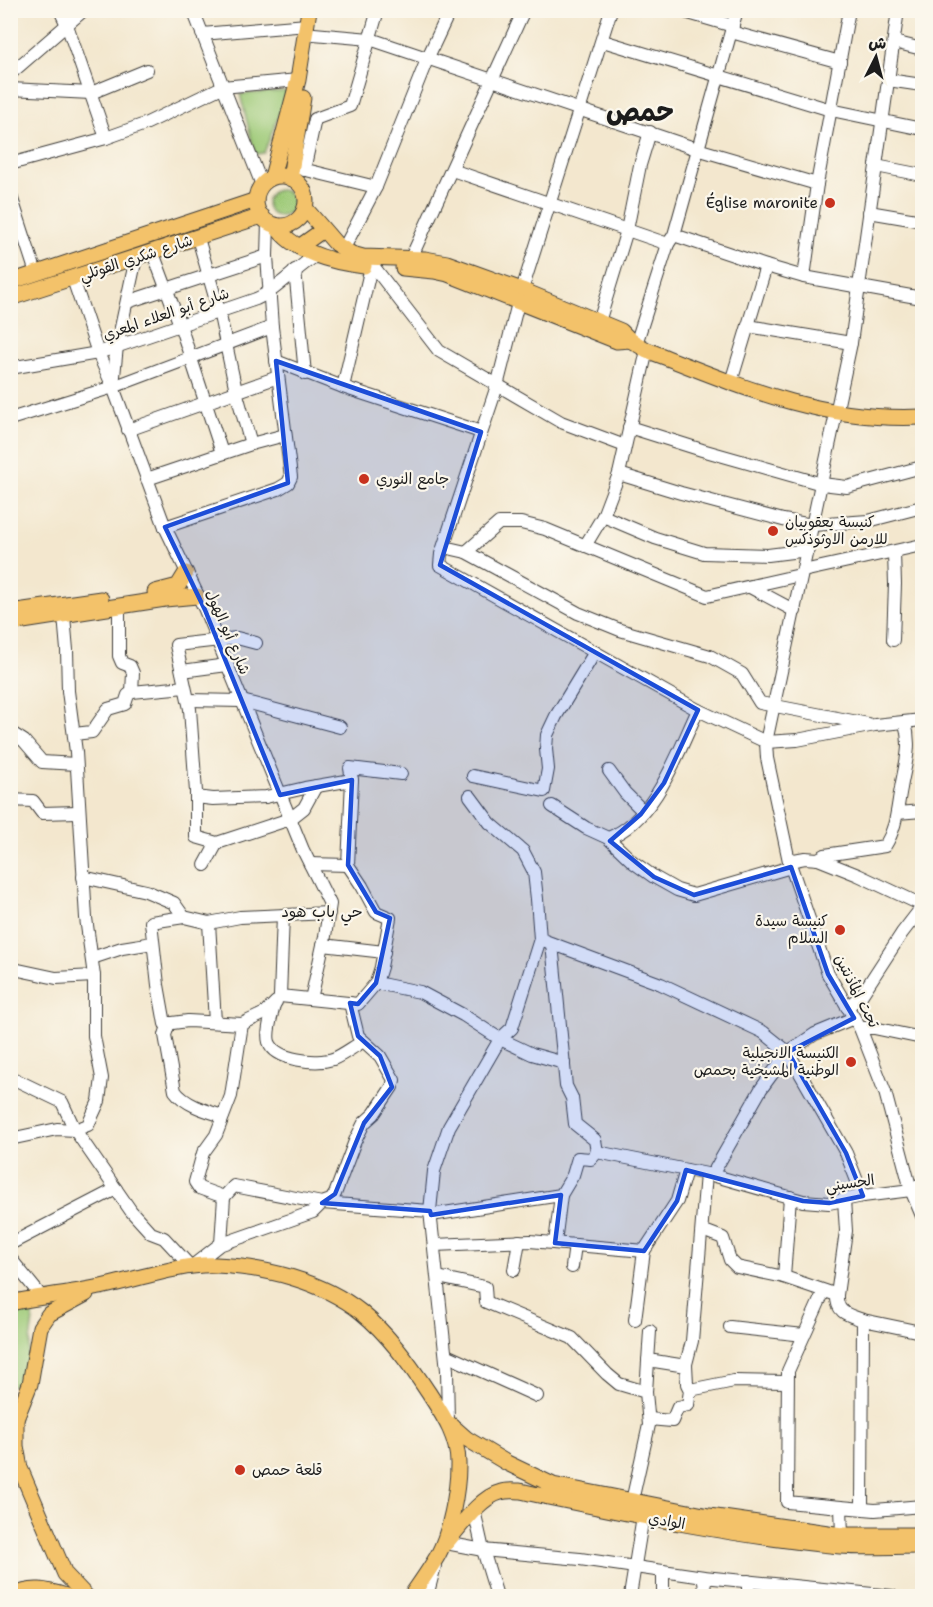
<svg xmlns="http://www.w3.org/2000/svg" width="933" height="1607" font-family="'Shantell Sans','Playpen Sans Arabic',sans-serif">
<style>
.green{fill:#9cc976;stroke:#5c7249;stroke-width:1.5}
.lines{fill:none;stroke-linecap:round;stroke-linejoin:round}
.minor-casing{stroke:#3c3a37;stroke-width:14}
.major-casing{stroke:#3c3a37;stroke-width:17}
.minor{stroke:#fff;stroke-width:12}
.major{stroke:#f3c26a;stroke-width:15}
.marked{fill:#1d4ed8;fill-opacity:0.2;stroke:#1d4ed8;stroke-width:4.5;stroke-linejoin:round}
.poi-dot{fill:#c8321e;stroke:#fbf7ec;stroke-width:2}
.labels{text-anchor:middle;stroke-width:4.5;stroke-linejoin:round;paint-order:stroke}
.poi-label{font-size:15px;fill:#1c1c1c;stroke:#fbf7ec;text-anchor:end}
.street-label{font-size:15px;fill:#1c1c1c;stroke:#fbf7ec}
.neighbourhood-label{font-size:16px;fill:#1c1c1c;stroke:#fbf7ec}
.town-label{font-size:27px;font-weight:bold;fill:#1c1c1c;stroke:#fbf7ec}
</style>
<rect width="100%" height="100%" fill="#fbf7ec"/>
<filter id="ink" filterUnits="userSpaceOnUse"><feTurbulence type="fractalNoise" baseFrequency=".0167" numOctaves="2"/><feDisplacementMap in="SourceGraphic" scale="12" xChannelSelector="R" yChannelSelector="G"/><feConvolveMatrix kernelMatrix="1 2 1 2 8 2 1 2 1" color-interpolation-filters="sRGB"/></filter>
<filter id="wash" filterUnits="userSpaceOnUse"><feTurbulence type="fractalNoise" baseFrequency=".008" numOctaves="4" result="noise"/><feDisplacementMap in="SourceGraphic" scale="24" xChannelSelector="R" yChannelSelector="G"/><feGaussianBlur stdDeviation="1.35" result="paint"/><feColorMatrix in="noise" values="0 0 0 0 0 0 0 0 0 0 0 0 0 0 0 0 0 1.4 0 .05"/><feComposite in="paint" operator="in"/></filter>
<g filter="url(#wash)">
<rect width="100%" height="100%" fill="#f3e7ce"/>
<g class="green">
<polygon points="288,91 264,153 255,154 240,94"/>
<circle cx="280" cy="203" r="13"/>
<path d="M25,1307H30L34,1312L25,1380C20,1385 17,1387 11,1385L10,1309Z"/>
</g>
</g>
<g filter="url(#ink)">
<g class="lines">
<defs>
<g id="minor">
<polyline points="60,10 67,25 106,138"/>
<polyline points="193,10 262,185"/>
<polyline points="678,10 733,26"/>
<polyline points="898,10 851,343 766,742 767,758 789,861 828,974 860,1028 885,1092 911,1190 922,1216"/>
<polyline points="731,32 840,62"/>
<polyline points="202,34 307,25"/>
<polyline points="314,34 370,39 697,149 817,184"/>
<polyline points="603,41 831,110 922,129"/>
<polyline points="894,42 922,49"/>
<polyline points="10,74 84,10"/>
<polyline points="888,80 922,85"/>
<polyline points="10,89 91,93 147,70"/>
<polyline points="10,164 106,138 145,124 222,87 298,80"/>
<polyline points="876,166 922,175"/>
<polyline points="298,168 376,187"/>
<polyline points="304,170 315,119 350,106 378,10"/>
<polyline points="452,170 668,244"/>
<polyline points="10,193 36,273"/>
<polyline points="869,212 922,221"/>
<polyline points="674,235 766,266 804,277 922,298"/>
<polyline points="198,238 219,311 236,391 251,444"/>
<polyline points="343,250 376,187 428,57 450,10"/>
<polyline points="153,253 180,325 222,453"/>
<polyline points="411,258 524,10"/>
<polyline points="374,267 439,351 561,422 625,446"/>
<polyline points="295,270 305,374"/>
<polyline points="804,277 817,184 849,10"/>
<polyline points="73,279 98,353 113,387 165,527 205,610 303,850 330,904 325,936 311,999"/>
<polyline points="522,290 611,10"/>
<polyline points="127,302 267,256"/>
<polyline points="518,303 497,386 441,554 440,565 698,710 766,742 797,740 875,725 922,720"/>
<polyline points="599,322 627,230 640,165 650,132"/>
<polyline points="748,326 851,343"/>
<polyline points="636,344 668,244 674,235 737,10"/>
<polyline points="276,361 343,387 481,432"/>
<path d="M10,368L98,353L256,299C279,289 295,268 317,255"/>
<polyline points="731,382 766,266"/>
<polyline points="113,386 117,346 136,258"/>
<polyline points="343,387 371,267"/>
<polyline points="10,419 113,387 272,327"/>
<polyline points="629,427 702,450 822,484 847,487 922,467"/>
<polyline points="128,430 278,377"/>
<polyline points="619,474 681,493 783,520 813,525 868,521 922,507"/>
<polyline points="147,479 251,444 285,435"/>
<polyline points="603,516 655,538 704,553 768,555 808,550"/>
<polyline points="165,527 278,489 288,483 291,477 272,327 267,256 268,222"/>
<polyline points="585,546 603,516 619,474 647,350"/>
<polyline points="444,547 466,552 578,613 620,630 710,656 742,674 760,703 868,724"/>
<polyline points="466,552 499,523 521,523 545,529 707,596 800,575 803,571 922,545"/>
<polyline points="750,587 795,611"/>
<polyline points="119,606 119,656 122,663 130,666 133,673 132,692"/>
<polyline points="893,640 895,584 894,553"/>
<polyline points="256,643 237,638 176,645 190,709 196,792 196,837 217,843 290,819 304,808 316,786"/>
<polyline points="182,671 227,665"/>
<polyline points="188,700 242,701 340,727"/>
<polyline points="10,732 24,741 42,762 76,764"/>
<polyline points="74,734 92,732 108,709 125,704 128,695 132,692 185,687"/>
<polyline points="609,771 625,793 643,811"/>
<polyline points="473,776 544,791 548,769 546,749 547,735 556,716 595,652"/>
<polyline points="352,780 350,768 401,774"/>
<polyline points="196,797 213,799 266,797 305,788 352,780 348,865 310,864"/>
<polyline points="10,800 33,801 42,813 78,812"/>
<path d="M552,806L586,828L608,838C656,820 678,752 698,710"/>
<polyline points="897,813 922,811"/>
<polyline points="608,838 633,862 654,877 677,890 694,895 791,867"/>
<path d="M818,859L825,855L885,846C897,827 897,808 901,788C905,764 912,747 905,723"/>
<polyline points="789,861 805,858 818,859 858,875 922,905"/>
<polyline points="205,865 217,843"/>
<polyline points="83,877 146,891 174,903 184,917 209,923 240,917 329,913"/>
<polyline points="283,915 280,996 358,1004 376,983 381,967 390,918 376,912 362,886 348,865"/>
<polyline points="184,917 151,922 158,985 165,1024 188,1021 242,1024 231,1096 216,1135 203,1153 195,1182 199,1188 224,1197 234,1186 322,1203 331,1200 335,1194 355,1141 364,1123 374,1114 392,1087 394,1080 380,1056 358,1036 350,1003"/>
<polyline points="209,923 215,1022"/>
<polyline points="540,939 661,984 763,1032 788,1052 846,1153 863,1196"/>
<polyline points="552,944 566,1086 572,1098 575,1124 595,1140 597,1152"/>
<polyline points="323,945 384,952"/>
<polyline points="10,957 14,969 56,978 94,976"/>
<polyline points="92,958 122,948 153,943"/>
<polyline points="376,983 420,992 463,1015 500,1039 532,1054 564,1063"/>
<path d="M274,1005C272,1015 266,1032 269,1042C276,1061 317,1064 333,1059C343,1055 353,1047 362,1042"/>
<polyline points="847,1007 861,996 902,933 922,907"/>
<path d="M169,1023L165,1035L175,1091C185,1105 207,1111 223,1116"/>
<polyline points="242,1024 265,1013 276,1002"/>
<polyline points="860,1028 874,1028 922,1038"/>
<polyline points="10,1077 62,1102 75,1130 131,1211 151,1233 164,1238 191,1267 219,1245 313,1212 322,1203 430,1211 447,1370 448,1422"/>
<polyline points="10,1139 57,1129 75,1130 88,1125 99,1101 102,1078 94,1036 94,976 86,918 76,752 68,691 67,650 64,616"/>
<polyline points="712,1175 761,1089 788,1052 815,1034 854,1018"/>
<polyline points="790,1197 784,1277 837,1295 846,1231 844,1200"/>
<polyline points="430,1211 434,1171 449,1127 500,1039 512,1028 540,939 537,899 534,872 523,851 490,823 470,796"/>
<polyline points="431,1215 561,1195 573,1175 578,1158 591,1159 597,1152 712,1175 803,1201 829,1203 863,1196 911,1190 922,1183"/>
<polyline points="702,1230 723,1238 730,1260 737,1267 784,1277"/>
<polyline points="555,1243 561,1195"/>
<polyline points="10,1244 116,1189"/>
<polyline points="221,1244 224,1197"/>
<polyline points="434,1245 530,1241 644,1251 677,1201 686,1170"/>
<polyline points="10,1258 41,1296"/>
<polyline points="572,1267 575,1245"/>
<polyline points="514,1270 519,1241"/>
<polyline points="438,1277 485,1287 486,1302 572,1338 607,1374 619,1384 646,1392 649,1425 632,1501"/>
<polyline points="824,1291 788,1371 787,1502 841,1507"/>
<path d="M837,1295C836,1313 848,1315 863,1320L862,1508"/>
<polyline points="635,1320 644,1251"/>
<polyline points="863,1320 916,1331"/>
<polyline points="730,1327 804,1335"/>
<polyline points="446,1355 537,1396"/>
<polyline points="648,1360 686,1366"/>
<polyline points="690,1390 734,1381 787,1382"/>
<polyline points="646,1392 650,1331"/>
<polyline points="649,1419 672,1421 678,1407 688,1405 690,1390 687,1384 686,1364 692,1341 706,1174"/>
<polyline points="474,1510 483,1550 497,1596"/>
<polyline points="842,1535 841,1507 875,1510 922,1506"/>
<polyline points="446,1543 483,1550 580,1559 704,1577 892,1596"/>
<polyline points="663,1571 663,1596"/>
<polyline points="704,1577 705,1596"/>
<polyline points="748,1581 748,1596"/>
<polyline points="427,1596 435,1566"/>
<polyline points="630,1596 643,1516"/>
</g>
<g id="major">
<circle cx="281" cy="201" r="25"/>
<polyline points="272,177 298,80 309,10"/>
<polyline points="290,178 303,98"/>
<path d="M305,208L336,244L352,254L363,257L425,259L447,263L522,290L621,331L630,340L647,350C739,386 821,422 922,417"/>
<path d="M275,225C294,253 332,262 364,266"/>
<polyline points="299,247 323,230"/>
<polyline points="403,268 434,271 448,274 617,341 630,340"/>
<polyline points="10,282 256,200"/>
<polyline points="10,298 262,216"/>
<polyline points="155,592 178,586 186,573"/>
<polyline points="10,612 101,599"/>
<polyline points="10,623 165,599 197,596"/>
<path d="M10,1303C42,1296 73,1293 105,1286C138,1279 183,1263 216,1265C265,1267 322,1281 361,1312C388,1334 409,1363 428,1392C443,1415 459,1438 458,1466C458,1491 450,1533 438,1555C430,1569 420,1583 411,1596"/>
<polyline points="10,1405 16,1419 16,1446 20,1468 65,1574 86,1596"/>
<polyline points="16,1419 30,1384 40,1327 49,1314 86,1294"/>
<polyline points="450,1424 467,1439 507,1463 553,1485 709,1516 842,1535 922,1535"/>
<path d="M446,1543C460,1527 480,1497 501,1492C507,1490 514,1491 520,1491C626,1513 732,1536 840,1546C867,1548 895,1546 922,1546"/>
<path d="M13,1596C32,1586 47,1590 66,1596"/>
</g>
</defs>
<use href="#minor" class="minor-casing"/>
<use href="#major" class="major-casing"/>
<use href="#minor" class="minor"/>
<use href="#major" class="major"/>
</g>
</g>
<path class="marked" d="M276,361L481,432L440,565L698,710L664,783L641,814L610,841L654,877L694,895L791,867L828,974L854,1018L788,1052L846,1153L863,1196L829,1203L803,1201L686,1170L677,1201L644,1251L555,1243L561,1195L431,1215L430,1211L322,1203L335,1194L364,1123L392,1087L380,1056L358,1036L350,1003L358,1004L376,983L390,918L376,912L348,865L352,780L280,795L205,610L165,527L288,483Z"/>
<g class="poi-dot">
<circle cx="830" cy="203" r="6"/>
<circle cx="364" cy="479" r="6"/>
<circle cx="773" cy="531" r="6"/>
<circle cx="840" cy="930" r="6"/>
<circle cx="851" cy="1062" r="6"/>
<circle cx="240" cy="1470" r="6"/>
</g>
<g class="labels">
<g class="poi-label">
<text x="818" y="208">Église maronite</text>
<text x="376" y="484" text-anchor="start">جامع النوري</text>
<text x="785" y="527" text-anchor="start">كنيسة يعقوبيان<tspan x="785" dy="17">للارمن الاوثوذكس</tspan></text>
<text x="828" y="926">كنيسة سيدة<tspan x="828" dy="17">السلام</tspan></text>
<text x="839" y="1058">الكنيسة الانجيلية<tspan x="839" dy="17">الوطنية المشيخية بحمص</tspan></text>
<text x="252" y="1475" text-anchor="start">قلعة حمص</text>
</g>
<g class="street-label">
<text transform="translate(136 258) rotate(-18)" y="5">شارع شكري القوتلي</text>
<text transform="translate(166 314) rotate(-19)" y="5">شارع أبو العلاء المعري</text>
<text transform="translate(228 632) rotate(67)" y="5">شارع أبو الهول</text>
<text transform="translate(857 991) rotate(63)" y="5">تحت المأذنتين</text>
<text transform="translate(850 1183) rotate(-8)" y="5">الحسيني</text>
<text transform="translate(667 1521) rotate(10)" y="5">الوادي</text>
</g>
<g class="neighbourhood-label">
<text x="322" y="917">حي باب هود</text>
</g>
<g class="town-label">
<text x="640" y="121">حمص</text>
</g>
</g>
<rect width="933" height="1607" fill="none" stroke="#fbf7ec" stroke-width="36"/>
<g transform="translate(876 57) rotate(6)" stroke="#fbf7ec" stroke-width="4.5" paint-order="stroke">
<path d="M0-4.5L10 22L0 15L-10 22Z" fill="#1c1c1c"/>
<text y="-9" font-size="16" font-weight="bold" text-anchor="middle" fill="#1c1c1c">ش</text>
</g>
</svg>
